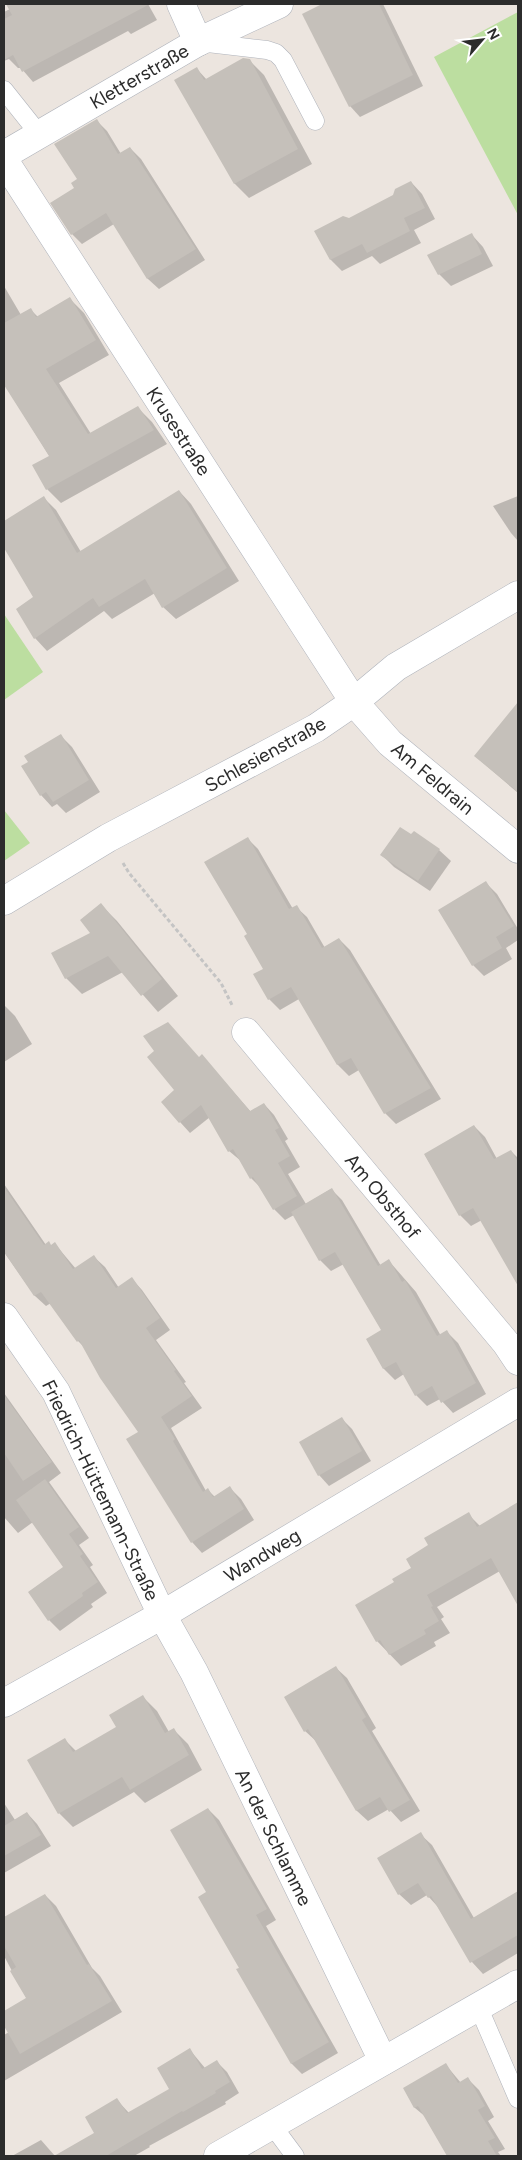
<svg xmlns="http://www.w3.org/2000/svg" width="522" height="2160" font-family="Figtree,sans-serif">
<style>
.green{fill:#bcdea0}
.shadow{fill:#0003}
.building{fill:#c5c0ba}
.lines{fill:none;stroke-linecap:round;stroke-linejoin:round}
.service-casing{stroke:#afb3bb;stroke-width:19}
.minor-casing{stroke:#afb3bb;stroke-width:29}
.path{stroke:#c4c4c4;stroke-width:3;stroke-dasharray:4 2.5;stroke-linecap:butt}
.service{stroke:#fff;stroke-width:18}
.minor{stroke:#fff;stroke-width:28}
.labels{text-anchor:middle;stroke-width:4;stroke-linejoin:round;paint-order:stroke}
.street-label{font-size:19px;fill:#2c2c2c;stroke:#fff}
</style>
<rect width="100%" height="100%" fill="#ece5df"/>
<g class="green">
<polygon points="518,12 518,215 434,57"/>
<polygon points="4,614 43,672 4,700"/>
<polygon points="4,810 30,843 4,861"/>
</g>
<g class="shadow">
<polygon points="8,4 44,4 52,18 78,4 148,4 157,20 131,34 128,31 33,82 21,68 18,68 9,59 4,61 4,12 10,9"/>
<polygon points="325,4 383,4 423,86 360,117 350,106 304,14"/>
<polygon points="249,60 264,75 312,164 249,198 235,184 176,80 197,69 207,80"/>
<polygon points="97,121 107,131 121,154 130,148 141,159 205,260 159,289 148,279 114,224 82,244 72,234 76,188"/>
<polygon points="411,182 422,194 435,219 414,230 421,243 380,264 372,256 342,271 331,260 316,231 349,219 394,196"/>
<polygon points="472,235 483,247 493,266 451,286 439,274"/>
<polygon points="4,286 21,315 30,309 38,317 70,299 84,313 109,355 59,383 91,434 138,408 152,422 167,444 61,503 47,489 34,466 50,457 4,383"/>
<polygon points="179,491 191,504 239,581 176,619 163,607 155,593 112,619 104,611 47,651 35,638 35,597 4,545 4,522 44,498 56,510 81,552"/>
<polygon points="518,496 518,541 511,533 493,506"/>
<polygon points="510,714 518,721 518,793 475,756"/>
<polygon points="60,735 72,747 100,792 66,813 57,804 52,807 41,795 29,762"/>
<polygon points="412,836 439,850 451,861 430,891 394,867 382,855"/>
<polygon points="247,838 258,849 293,909 296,907 307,917 325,948 339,939 350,950 441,1099 396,1124 385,1113 359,1070 349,1076 338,1065 299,999 280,1010 269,999 265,969 249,934"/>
<polygon points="486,883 497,894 518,929 518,940 506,948 512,959 484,976 473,965"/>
<polygon points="101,905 117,921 178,996 158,1012 123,972 82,994 66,978 91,933"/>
<polygon points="5,1006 15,1016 32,1044 4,1062"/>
<polygon points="202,1056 251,1112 264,1104 274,1115 288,1139 285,1141 300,1167 288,1174 306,1204 331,1189 342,1200 381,1266 389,1261 416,1292 441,1336 447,1332 458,1343 486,1394 453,1413 440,1399 427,1406 416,1395 404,1374 395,1380 384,1369 368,1339 383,1330 344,1264 331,1271 320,1260 294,1215 285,1220 274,1209 261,1188 251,1178 241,1161 229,1151 210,1117 190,1133 180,1122 176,1091"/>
<polygon points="474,1126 485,1137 497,1159 511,1151 518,1158 518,1276 507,1265 482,1220 471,1226 460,1215 425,1155"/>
<polygon points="4,1184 46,1245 52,1246 55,1244 76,1269 94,1257 105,1267 119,1288 132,1279 142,1290 170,1330 156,1340 186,1382 184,1383 202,1408 171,1428 206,1491 208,1490 215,1497 230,1488 241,1499 254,1520 202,1553 192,1542 140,1432 86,1349 78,1341 51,1303 46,1306 35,1296 4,1252"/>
<polygon points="4,1393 61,1473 49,1482 89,1538 79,1545 93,1565 90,1567 107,1593 91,1604 93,1607 60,1631 49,1620 65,1568 33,1522 18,1533 4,1517"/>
<polygon points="342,1419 352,1429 371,1461 329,1486 319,1475"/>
<polygon points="518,1504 518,1571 507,1578 507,1581 518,1574 518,1590 516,1592 505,1580 500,1571 437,1607 444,1617 441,1619 450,1633 434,1642 436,1646 401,1666 377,1641 357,1606 396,1583 394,1579 413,1568 408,1559 430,1546 426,1538 468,1514 480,1526"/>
<polygon points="336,1668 347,1678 376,1728 372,1731 420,1811 401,1822 389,1809 368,1821 357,1811 316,1741 305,1731"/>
<polygon points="143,1697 157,1711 169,1732 174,1730 188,1744 202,1770 145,1803 134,1792 73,1827 59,1813 65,1740 77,1752 118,1727"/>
<polygon points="4,1803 15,1820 27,1813 37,1824 51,1846 4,1873"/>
<polygon points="208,1809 219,1820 276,1920 266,1926 338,2053 302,2074 292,2064 238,1970 241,1968 208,1893"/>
<polygon points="420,1834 432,1845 474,1918 518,1892 518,1953 483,1974 472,1962 438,1907 427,1895 411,1905 399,1894"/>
<polygon points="45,1895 56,1906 92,1968 100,1976 122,2012 4,2081 4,2035 9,2032 4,2023 4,2012 27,1999 4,1956 4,1919"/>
<polygon points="190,2050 205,2068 217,2062 227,2072 239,2093 225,2102 226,2104 149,2146 150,2147 134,2156 56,2156 96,2133 117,2100 129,2113 171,2089"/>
<polygon points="446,2065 461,2083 468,2079 479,2090 494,2117 488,2121 505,2149 498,2152 501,2156 448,2156 427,2118 415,2108 405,2088"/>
<polygon points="41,2140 55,2156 12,2156"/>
</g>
<g class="building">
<polygon points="6,4 150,4 22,72 13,55 4,60 4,19 12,15"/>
<polygon points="322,4 379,4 413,75 349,107 302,14"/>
<polygon points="243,58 250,59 298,149 234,184 174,80 197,67 204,80"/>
<polygon points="97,119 118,154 130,147 196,249 147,279 106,213 71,235 50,203 74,188 71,183 77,179 54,144"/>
<polygon points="411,181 425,208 404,218 410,231 367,253 362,244 330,260 314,231 343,216 349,218 393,195 395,189"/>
<polygon points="472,233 482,254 438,275 427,255"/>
<polygon points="70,297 96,340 46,369 88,434 138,406 154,430 46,490 32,465 49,456 4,385 4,323 31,308 36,317"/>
<polygon points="179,490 227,568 162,608 145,579 99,607 93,598 34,639 16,609 33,597 4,548 4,521 44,496 77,553"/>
<polygon points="518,702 518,792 474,756"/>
<polygon points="61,734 89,780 53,802 46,792 40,796 21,766 28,762 24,756"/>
<polygon points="400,827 411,834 414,831 440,849 418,881 380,855"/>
<polygon points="248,837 289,909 297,905 322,948 339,938 431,1088 384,1114 351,1058 337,1065 291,987 268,1000 253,974 263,969 244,936 247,934 204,862"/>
<polygon points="486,881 514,926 496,937 502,948 472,966 438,910"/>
<polygon points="101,903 162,979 141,996 108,956 65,979 51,953 90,933 80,920"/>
<polygon points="168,1022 199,1057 202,1054 250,1111 264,1103 279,1128 275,1130 290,1156 278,1163 297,1196 273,1210 253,1177 250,1179 233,1149 228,1152 201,1105 179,1123 161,1102 174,1090 147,1057 154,1051 143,1036"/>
<polygon points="474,1125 494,1159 511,1150 518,1162 518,1286 473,1208 459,1216 424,1154"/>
<polygon points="4,1187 44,1245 49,1241 51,1245 55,1242 73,1269 94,1255 116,1288 132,1277 160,1318 146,1328 176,1370 174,1371 192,1396 161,1417 175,1439 173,1441 203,1492 208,1488 213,1497 230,1486 244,1509 191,1543 126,1439 138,1432 100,1378 79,1340 77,1342 41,1292 34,1296 4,1252"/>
<polygon points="332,1188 378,1266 389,1259 402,1282 405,1280 437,1336 447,1330 476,1383 441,1403 432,1386 415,1396 396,1362 383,1369 366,1339 381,1330 335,1252 319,1261 291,1212"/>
<polygon points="4,1395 52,1462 23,1481 4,1453"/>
<polygon points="342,1417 362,1451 318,1476 299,1442"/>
<polygon points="45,1479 79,1527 69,1534 83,1554 80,1556 98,1582 82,1593 83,1596 48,1621 28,1592 63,1567 16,1500"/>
<polygon points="518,1502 518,1606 491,1558 427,1595 433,1606 431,1607 439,1621 424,1630 426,1634 389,1655 380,1640 376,1642 355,1605 394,1582 392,1579 411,1568 406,1559 428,1545 424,1538 469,1512 477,1527"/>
<polygon points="336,1666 366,1717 362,1720 410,1800 389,1812 380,1797 356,1811 308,1729 304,1732 284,1697"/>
<polygon points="143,1695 165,1733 174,1728 189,1755 130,1790 122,1777 58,1814 27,1760 65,1738 73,1752 116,1727 109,1715"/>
<polygon points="208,1808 267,1909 256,1915 329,2042 291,2064 236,1969 239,1968 198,1897 206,1892 170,1830"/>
<polygon points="27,1812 41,1835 4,1856 4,1826"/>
<polygon points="421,1832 471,1919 518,1891 518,1935 470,1963 431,1896 428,1898 418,1883 398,1895 377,1858"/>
<polygon points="45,1894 87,1965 89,1964 112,2001 20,2054 4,2026 4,2011 26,1998 10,1971 16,1967 4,1946 4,1917"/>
<polygon points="190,2048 202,2069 217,2060 230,2082 215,2091 216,2093 183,2112 182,2111 106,2156 54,2156 94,2133 85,2117 117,2098 127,2113 169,2089 157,2068"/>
<polygon points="446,2063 458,2083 468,2077 485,2106 478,2110 495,2138 488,2141 497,2156 447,2156 418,2106 414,2108 403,2088"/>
</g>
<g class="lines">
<defs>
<g id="service">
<polyline points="199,42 267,50 276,53 283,60 315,121"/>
<polyline points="4,90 39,134"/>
<polyline points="478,2006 518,2099"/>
<polyline points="272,2125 295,2156"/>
</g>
<g id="minor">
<polyline points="181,4 198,42"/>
<polyline points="4,155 198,42 279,4"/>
<polyline points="4,160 354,702 390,743 518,849"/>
<polyline points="4,901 108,838 316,728 354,702 396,667 518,595"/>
<polyline points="246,1032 506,1343 518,1361"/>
<polyline points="4,1317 56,1392 162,1615 194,1672 383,2061"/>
<polyline points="4,1703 162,1615 518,1402"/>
<polyline points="218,2156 518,1984"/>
</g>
</defs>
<use href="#service" class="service-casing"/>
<use href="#minor" class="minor-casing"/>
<polyline class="path" points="123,863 129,873 221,983 233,1007"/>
<use href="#service" class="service"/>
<use href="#minor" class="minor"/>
</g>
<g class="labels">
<g class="street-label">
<text transform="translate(139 76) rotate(-30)" y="7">Kletterstraße</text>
<text transform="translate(179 431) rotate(57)" y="7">Krusestraße</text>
<text transform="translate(265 754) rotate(-29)" y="7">Schlesienstraße</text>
<text transform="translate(433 778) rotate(40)" y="7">Am Feldrain</text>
<text transform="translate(383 1196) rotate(50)" y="7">Am Obsthof</text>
<text transform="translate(101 1490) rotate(64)" y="7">Friedrich-Hüttemann-Straße</text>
<text transform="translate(262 1555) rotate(-31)" y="7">Wandweg</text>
<text transform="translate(274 1837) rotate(64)" y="7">An der Schlamme</text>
</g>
</g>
<rect width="522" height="2160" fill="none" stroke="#2c2c2c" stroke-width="10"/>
<g transform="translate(482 40) rotate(62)" stroke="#ffffff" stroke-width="4" paint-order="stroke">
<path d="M0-4L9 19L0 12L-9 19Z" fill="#2c2c2c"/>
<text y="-8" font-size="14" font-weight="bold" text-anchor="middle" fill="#2c2c2c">N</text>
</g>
</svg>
